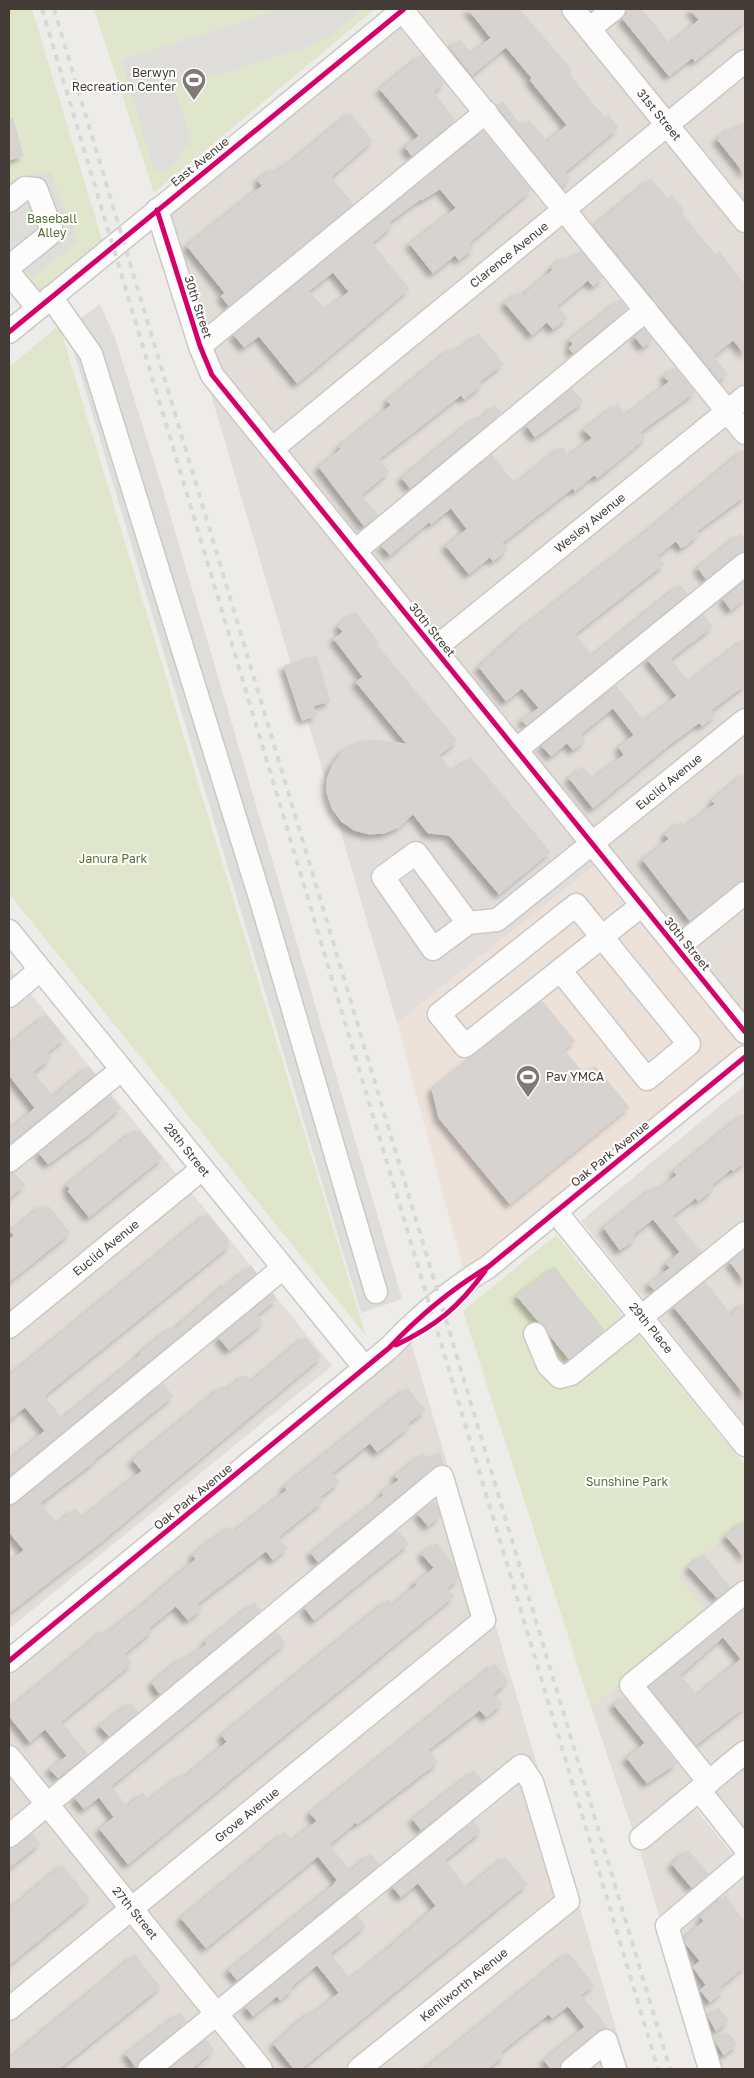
<svg xmlns="http://www.w3.org/2000/svg" width="754" height="2078" font-family="'Golos Text',sans-serif">
<style>
.residential{fill:#e2ddd7}
.commercial{fill:#ede2da}
.industrial{fill:#e1ddda}
.green{fill:#e0e6cb}
.parking{fill:#dfddda}
.building{fill:#d6d3d0;stroke:#d6d3cf;fill-rule:evenodd;filter:url(#shadow)}
.lines{fill:none;stroke-linecap:round;stroke-linejoin:round}
.minor-casing{stroke:#cbc8c5;stroke-width:25}
.minor{stroke:#fcfcfc;stroke-width:22}
.rail{stroke:#d9d8d8;stroke-width:4;stroke-dasharray:6 6;stroke-linecap:butt}
.cycleway-casing{stroke:#fff;stroke-width:8}
.cycleway{stroke:#d6006c;stroke-width:5}
.labels{text-anchor:middle;stroke-width:4;stroke-linejoin:round;paint-order:stroke}
.poi-label{font-size:12px;fill:#433c36;stroke:#fff;text-anchor:end}
.street-label{font-size:12px;fill:#433c36;stroke:#fff}
.park-label{font-size:12px;fill:#536f30;stroke:#fff}
</style>
<defs>
<filter id="shadow"><feDropShadow dx="-4.5" dy="4.5" stdDeviation="2.5" flood-color="#0004"/></filter>
</defs>
<rect width="100%" height="100%" fill="#eeece9"/>
<g class="residential">
<polygon points="413,9 566,9 745,229 745,1022 217,372 164,212"/>
<polygon points="577,9 745,9 745,56 667,119"/>
<polygon points="745,65 745,215 672,125"/>
<polygon points="9,967 332,1366 9,1629"/>
<polygon points="745,1085 745,1425 581,1221"/>
<polygon points="410,1339 628,2069 9,2069 9,1665"/>
<polygon points="745,1520 745,1744 635,1837 591,1707 706,1612 677,1576"/>
<polygon points="745,1767 745,1837 711,1795"/>
<polygon points="696,1809 745,1870 745,2069 704,2069 640,1851"/>
</g>
<polygon class="commercial" points="600,861 745,1039 745,1052 466,1280 397,1023"/>
<polygon class="industrial" points="206,378 600,861 397,1023 397,1022"/>
<g class="green">
<polygon points="9,9 32,9 103,243 37,297 9,264"/>
<polygon points="94,9 375,9 154,193"/>
<polygon points="59,325 366,1336 9,894 9,367"/>
<polygon points="556,1235 745,1465 745,1520 677,1576 706,1611 591,1707 463,1311"/>
</g>
<g class="parking">
<polygon points="281,9 363,9 329,37 308,47 176,87 175,89 192,142 183,149 179,155 180,160 167,171 154,170 121,60"/>
<polygon points="50,171 78,241 33,278 9,248 9,181"/>
<polygon points="100,304 115,338 161,484 398,1285 402,1299 361,1313 70,339 64,331"/>
</g>
<g class="building">
<polygon points="468,9 519,9 572,70 568,73 605,118 608,115 618,128 565,172 570,178 561,186 497,106 503,102 521,126 529,120 547,142 567,125 530,80 532,78 506,47 472,75 450,48 460,40 471,54 491,38"/>
<polygon points="630,9 641,9 670,44 699,20 690,9 745,9 745,21 695,61 692,58 669,76 623,19"/>
<polygon points="422,55 444,83 433,92 455,120 412,156 405,147 419,136 380,89"/>
<polygon points="350,113 372,141 331,177 353,204 229,306 221,296 225,293 187,246 262,186 258,180 272,169 275,173 290,161 291,162"/>
<polygon points="9,119 13,119 23,156 9,160"/>
<polygon points="745,122 745,174 717,139 732,127 735,130"/>
<path d="M483,131L531,190L469,243L474,248L459,260L455,255L433,273L410,244L456,208L440,189L422,200L421,199L389,222L392,226L372,243L409,289L312,371L297,383L259,336L244,347L234,335ZM333,272L349,292L325,310L309,291Z"/>
<polygon points="651,179 668,199 672,196 684,210 681,213 706,244 716,255 719,252 745,285 745,354 733,340 713,356 727,374 719,380 594,226"/>
<polygon points="581,251 603,278 593,286 588,280 557,306 567,318 553,329 547,322 532,335 505,303 519,292 522,296 553,270 551,268 564,257 568,261"/>
<polygon points="620,300 627,309 573,353 569,348 573,344 570,340"/>
<polygon points="644,329 652,340 643,347 635,337"/>
<polygon points="479,334 503,364 479,382 482,385 464,399 461,395 379,459 389,472 361,495 378,515 364,526 319,467 341,449 339,447 391,405 387,401 452,348 455,352"/>
<polygon points="675,368 695,392 640,432 645,438 610,468 597,478 594,475 575,491 573,488 502,543 507,550 493,561 490,557 469,574 446,546 467,529 451,508 431,524 429,522 390,555 382,546 492,455 515,484 562,447 569,456 592,438 584,430 617,404 626,415 669,382 664,376"/>
<polygon points="572,388 583,402 535,437 527,426"/>
<polygon points="495,406 501,413 410,488 402,478 475,418 477,421"/>
<polygon points="745,449 745,496 697,531 699,534 686,545 681,548 676,541 657,556 664,564 575,634 592,656 680,585 687,594 526,725 522,720 539,708 522,688 506,701 479,667 521,629 646,532"/>
<polygon points="740,534 745,541 745,551 737,554 706,579 698,568"/>
<polygon points="745,581 745,598 731,610 723,599"/>
<polygon points="356,612 378,643 376,644 457,741 439,755 452,772 471,758 550,852 499,894 449,835 428,833 413,814 399,827 385,833 369,834 354,830 341,821 332,808 327,793 327,779 333,764 343,751 356,743 371,740 407,744 356,682 363,677 334,639 343,632 338,626"/>
<polygon points="703,615 712,627 670,659 689,682 745,639 745,685 711,710 715,715 702,726 699,723 670,744 593,808 569,778 583,767 593,779 624,755 619,747 634,735 613,708 581,734 585,740 573,750 567,743 551,756 542,746 616,686 644,721 677,696 648,660"/>
<polygon points="316,656 330,701 313,706 316,716 302,720 284,666"/>
<polygon points="745,773 745,879 737,883 690,921 643,860 669,839 665,834 681,822 684,827 715,804 712,801"/>
<polygon points="542,1001 575,1041 564,1050 584,1074 595,1066 629,1107 510,1204 439,1118 432,1089"/>
<polygon points="46,1015 65,1038 47,1053 51,1058 33,1072 53,1097 88,1067 95,1074 9,1144 9,1130 35,1108 9,1075 9,1045"/>
<polygon points="110,1096 120,1108 88,1135 48,1164 39,1153"/>
<polygon points="745,1113 745,1162 733,1171 731,1169 712,1185 714,1188 698,1201 696,1198 672,1216 701,1252 654,1290 649,1284 670,1268 666,1264 680,1252 653,1219 633,1235 635,1239 620,1250 604,1228 654,1187 657,1191 677,1175 674,1171"/>
<polygon points="135,1130 138,1133 140,1131 162,1158 89,1217 68,1191 70,1189 67,1185"/>
<polygon points="14,1173 25,1185 9,1198 9,1174"/>
<polygon points="43,1205 46,1208 48,1206 70,1233 9,1282 9,1240 14,1235 11,1231"/>
<polygon points="207,1214 229,1241 227,1242 229,1246 44,1396 62,1419 141,1354 140,1353 172,1327 175,1329 228,1282 229,1284 251,1266 256,1273 9,1476 9,1460 45,1431 25,1407 9,1420 9,1376"/>
<polygon points="745,1250 745,1282 730,1262"/>
<polygon points="554,1267 604,1330 569,1359 551,1337 543,1324 538,1321 517,1296"/>
<polygon points="705,1282 731,1315 745,1302 745,1395 674,1307"/>
<polygon points="272,1294 276,1299 257,1315 263,1323 229,1350 219,1338"/>
<polygon points="305,1337 321,1357 101,1542 9,1613 9,1562 24,1550 9,1532 9,1506 17,1503 163,1384 173,1396 94,1460 95,1461 40,1503 57,1524 75,1509 82,1518 142,1471 133,1460 223,1386 226,1390 245,1375 251,1382"/>
<polygon points="407,1388 425,1410 407,1424 409,1427 377,1452 370,1443 332,1473 339,1482 320,1497 323,1501 278,1537 287,1548 273,1560 266,1551 197,1604 202,1609 188,1620 176,1606 149,1628 152,1631 124,1654 132,1663 61,1722 87,1754 58,1778 50,1769 67,1756 45,1729 30,1742 9,1716 9,1709 105,1630 108,1633 145,1603 196,1559 193,1555 209,1542 230,1527 234,1532 287,1490 284,1487"/>
<polygon points="440,1453 443,1464 434,1467 318,1562 311,1553 384,1495 382,1493 399,1480 395,1476 423,1454 426,1458"/>
<polygon points="434,1501 440,1516 428,1526 418,1514"/>
<polygon points="745,1520 745,1558 726,1536"/>
<polygon points="398,1531 408,1544 314,1620 305,1608"/>
<polygon points="436,1543 454,1565 458,1579 447,1588 454,1596 128,1864 100,1829 114,1817 99,1797 84,1809 75,1798 276,1632 285,1643 111,1786 127,1807 143,1793 149,1800 183,1774 185,1777 227,1742 222,1735 388,1600 393,1605 417,1585 415,1583 434,1568 422,1554"/>
<polygon points="703,1554 730,1587 717,1598 689,1567"/>
<polygon points="254,1603 260,1611 160,1694 152,1683 183,1657 185,1660 207,1644 205,1642"/>
<path d="M745,1609V1707L696,1745L649,1687ZM723,1637L741,1659L697,1695L680,1675Z"/>
<polygon points="495,1664 508,1681 493,1694 502,1704 486,1717 480,1710 428,1750 438,1762 357,1824 356,1822 329,1845 350,1871 371,1854 379,1865 237,1980 229,1970 335,1884 334,1883 337,1880 318,1856 206,1948 181,1918 285,1832 292,1841 317,1821 310,1813"/>
<polygon points="624,1697 677,1763 647,1783 627,1758 645,1743 614,1705"/>
<polygon points="130,1703 138,1712 109,1736 100,1726"/>
<polygon points="474,1771 482,1781 421,1830 413,1819"/>
<polygon points="473,1822 481,1831 445,1860 467,1888 505,1857 527,1884 301,2069 294,2069 274,2044 311,2011 313,2014 339,1993 334,1986 317,1965 291,1987 293,1989 280,2000 277,1996 253,2016 246,2007 357,1916 365,1926 330,1954 350,1979 390,1947 436,1906 418,1883 401,1897 393,1887"/>
<polygon points="32,1834 40,1843 9,1868 9,1849 17,1846"/>
<polygon points="688,1850 708,1874 692,1888 672,1864"/>
<polygon points="62,1865 89,1899 9,1965 9,1910"/>
<polygon points="725,1896 745,1922 745,1966 720,1987 723,1991 710,2002 700,1990 706,1985 693,1967 700,1961 686,1944 684,1938 704,1921 701,1917"/>
<polygon points="568,1953 594,1985 581,1995 608,2028 598,2031 564,2059 559,2069 551,2069 544,2060 585,2027 568,2006 552,2018 549,2014 533,2026 501,2052 504,2056 487,2069 425,2069"/>
<polygon points="135,1955 160,1987 59,2069 9,2069 9,2059"/>
<polygon points="718,2008 729,2020 716,2031 708,2016"/>
<polygon points="180,2013 187,2021 141,2059 136,2067 126,2054"/>
<polygon points="727,2032 737,2044 724,2055 715,2041"/>
<polygon points="206,2040 214,2050 191,2069 169,2069"/>
</g>
<g class="lines">
<defs>
<g id="minor">
<polyline points="573,9 745,221"/>
<polyline points="402,10 745,433"/>
<polyline points="589,29 614,9"/>
<polyline points="9,201 25,188 36,189 51,228 50,234 9,267"/>
<polyline points="157,210 200,346 212,375 745,1032"/>
<polyline points="9,273 38,308"/>
<polyline points="51,297 91,354 262,904 376,1292"/>
<polyline points="9,332 404,9"/>
<polyline points="200,346 486,112"/>
<polyline points="272,449 745,61"/>
<polyline points="355,551 646,310"/>
<polyline points="434,649 745,397"/>
<polyline points="516,750 745,564"/>
<polyline points="468,923 416,853 383,877 433,949 468,923 497,920 745,720"/>
<polyline points="9,931 365,1368"/>
<polyline points="677,948 745,893"/>
<path d="M560,970L647,1079L689,1044L576,905L439,1014L465,1046C524,999 583,952 642,905"/>
<polyline points="9,996 40,970"/>
<polyline points="9,1161 121,1070"/>
<polyline points="556,1212 745,1445"/>
<polyline points="9,1327 202,1169"/>
<polyline points="535,1334 548,1365 560,1377 571,1374 745,1233"/>
<polyline points="9,1493 283,1268"/>
<path d="M9,1661L389,1348C419,1316 450,1290 488,1267L745,1057"/>
<polyline points="9,1757 261,2069"/>
<polyline points="709,1782 631,1685 745,1592"/>
<polyline points="699,1790 745,1848"/>
<polyline points="9,1836 442,1477 484,1620 9,2009"/>
<polyline points="641,1838 745,1752"/>
<polyline points="149,2069 521,1766 532,1782 568,1901 359,2069"/>
<polyline points="572,2069 606,2041 615,2069"/>
<polyline points="710,2069 667,1926 745,1860"/>
</g>
</defs>
<use href="#minor" class="minor-casing"/>
<use href="#minor" class="minor"/>
<g class="rail">
<polyline points="42,9 658,2069"/>
<polyline points="54,9 670,2069"/>
</g>
<defs>
<g id="cycleway">
<polyline points="157,210 200,346 212,375 745,1032"/>
<polyline points="9,332 404,9"/>
<path d="M396,1345C436,1326 459,1307 485,1271"/>
<path d="M9,1661L389,1348C419,1316 450,1290 488,1267L745,1057"/>
</g>
</defs>
<use href="#cycleway" class="cycleway-casing"/>
<use href="#cycleway" class="cycleway"/>
</g>
<defs>
<symbol id="stadium-pin" viewBox="-11 -11 22 30"><path d="M0 17L-7.5 6A9.5 9.5 0 1 1 7.5 6Z" fill="#7f7a75" stroke="#fff"/><path d="M0-5a6.5 5 0 1 0 0 10a6.5 5 0 1 0 0-10ZM-3.5-1.8h7v3.6h-7Z" fill="#fff"/></symbol>
</defs>
<g fill-rule="evenodd">
<use href="#stadium-pin" x="180" y="66" width="28" height="38"/>
<use href="#stadium-pin" x="514" y="1063" width="28" height="38"/>
</g>
<g class="labels">
<g class="poi-label">
<text x="176" y="77">Berwyn<tspan x="176" dy="14">Recreation Center</tspan></text>
<text x="546" y="1081" text-anchor="start">Pav YMCA</text>
</g>
<g class="street-label">
<text transform="translate(659 115) rotate(51)" y="4">31st Street</text>
<text transform="translate(200 162) rotate(-39)" y="4">East Avenue</text>
<text transform="translate(509 255) rotate(-39)" y="4">Clarence Avenue</text>
<text transform="translate(198 307) rotate(72)" y="4">30th Street</text>
<text transform="translate(590 523) rotate(-39)" y="4">Wesley Avenue</text>
<text transform="translate(432 630) rotate(51)" y="4">30th Street</text>
<text transform="translate(669 782) rotate(-39)" y="4">Euclid Avenue</text>
<text transform="translate(687 944) rotate(51)" y="4">30th Street</text>
<text transform="translate(187 1150) rotate(51)" y="4">28th Street</text>
<text transform="translate(610 1154) rotate(-39)" y="4">Oak Park Avenue</text>
<text transform="translate(106 1248) rotate(-39)" y="4">Euclid Avenue</text>
<text transform="translate(651 1328) rotate(51)" y="4">29th Place</text>
<text transform="translate(193 1497) rotate(-39)" y="4">Oak Park Avenue</text>
<text transform="translate(247 1815) rotate(-39)" y="4">Grove Avenue</text>
<text transform="translate(135 1913) rotate(51)" y="4">27th Street</text>
<text transform="translate(464 1985) rotate(-39)" y="4">Kenilworth Avenue</text>
</g>
<g class="park-label">
<text x="52" y="223">Baseball<tspan x="52" dy="14">Alley</tspan></text>
<text x="113" y="863">Janura Park</text>
<text x="627" y="1486">Sunshine Park</text>
</g>
</g>
<rect width="754" height="2078" fill="none" stroke="#433c36" stroke-width="20"/>
</svg>
